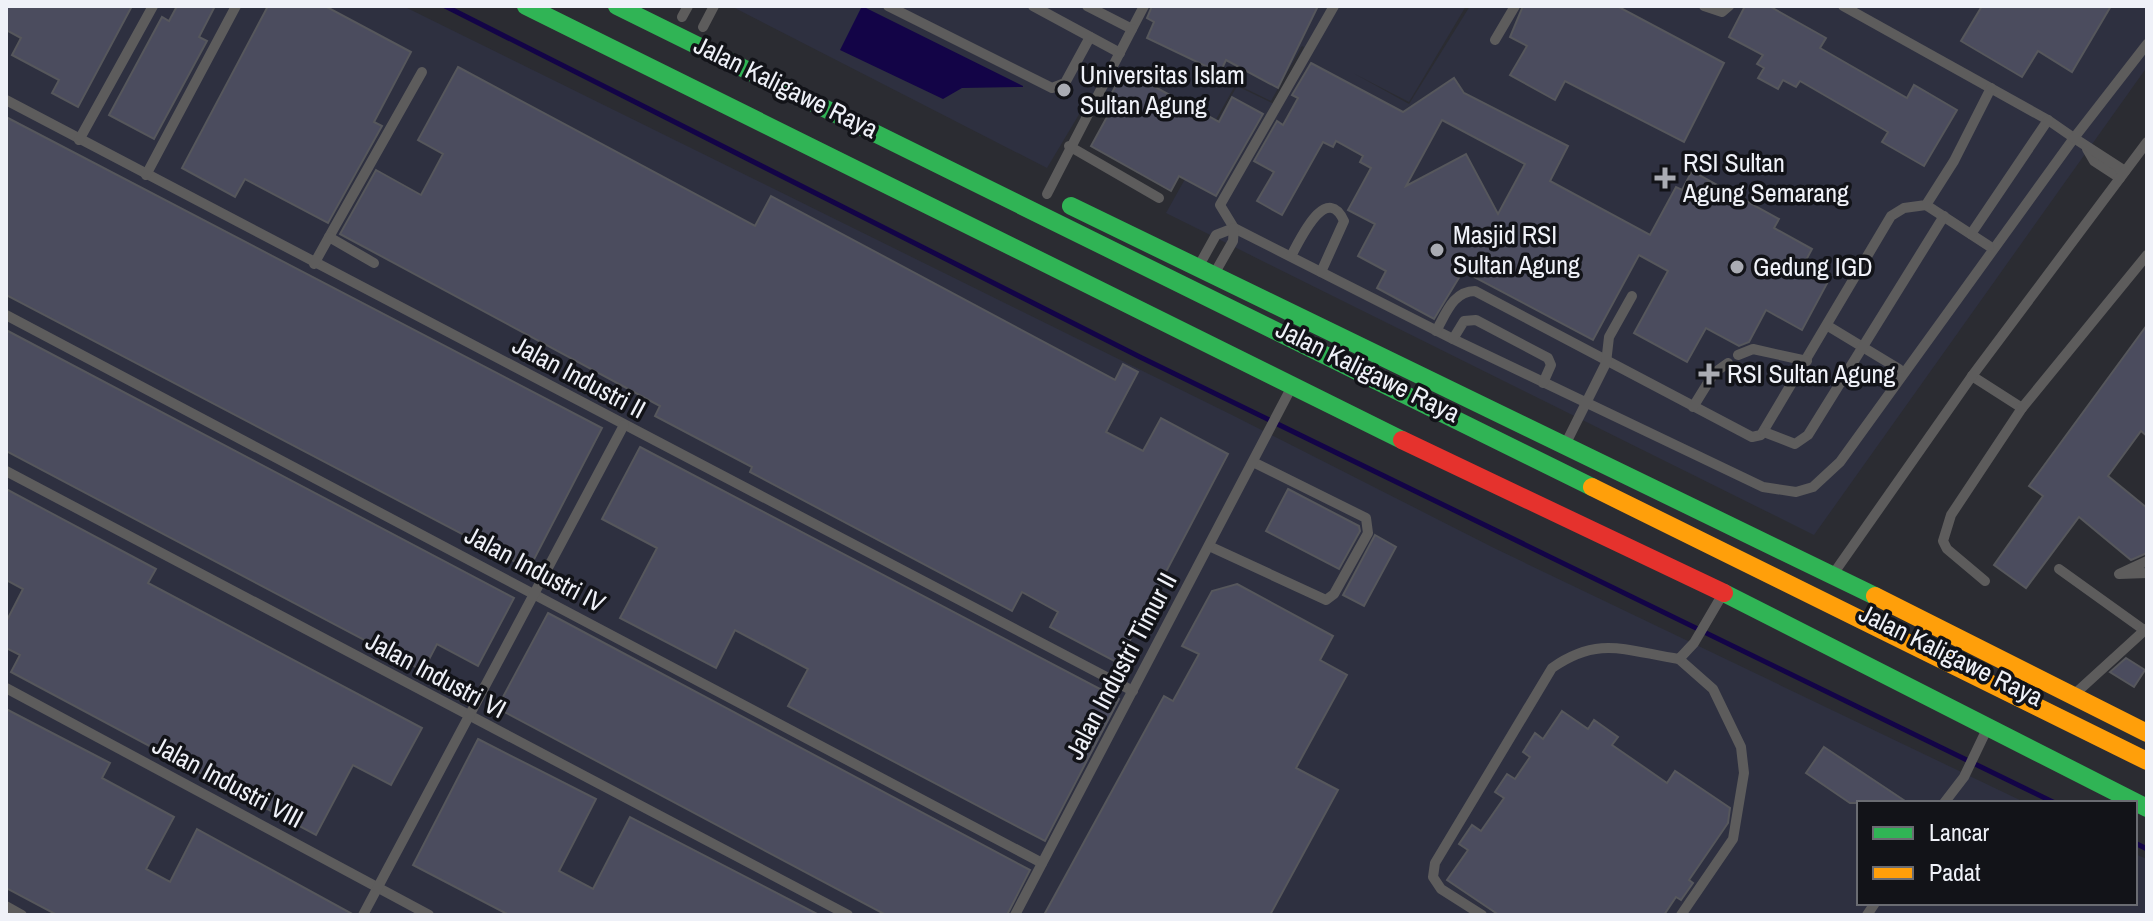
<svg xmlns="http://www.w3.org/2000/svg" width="2153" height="921" font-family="'Archivo Narrow',sans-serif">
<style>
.built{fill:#2e3040}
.water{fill:#130447}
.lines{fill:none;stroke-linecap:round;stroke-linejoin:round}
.stream{stroke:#130447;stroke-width:5}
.building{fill:#4b4c5e;stroke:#56575c;stroke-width:2;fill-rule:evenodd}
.lane{stroke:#5d5c5c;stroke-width:10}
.fast{stroke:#30b455;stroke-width:18}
.slow{stroke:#ff9f0a;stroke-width:18}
.jam{stroke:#e5322d;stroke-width:18}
.poi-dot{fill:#aaacb3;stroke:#121318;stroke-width:3}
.labels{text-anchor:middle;stroke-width:7;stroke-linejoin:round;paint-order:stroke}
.poi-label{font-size:26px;fill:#eff1f8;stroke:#121318;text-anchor:start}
.street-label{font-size:26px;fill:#eff1f8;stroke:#121318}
</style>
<rect width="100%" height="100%" fill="#2b2c32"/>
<g class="built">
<polygon points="6,6 403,6 1232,415 1494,548 2026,803 1859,803 1859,903 2135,903 2135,854 2147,859 2147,915 6,915"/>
<polygon points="731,6 1466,6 1409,102 1353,73 1409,104 1470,6 2147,6 2147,67 1814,535 1166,213 1237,86 1274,104 1304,47 1302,46 1271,101 1236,84 1196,155 1090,96 1047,168"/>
</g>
<polygon class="water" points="862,6 1023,86 1023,87 962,88 943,99 840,50"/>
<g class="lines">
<g class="stream">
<polyline points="445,6 1140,357 2055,803"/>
<polyline points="2135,843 2147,849"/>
</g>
</g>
<g class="building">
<polygon points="6,6 132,6 78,107 52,93 59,80 12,55 21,38 6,30"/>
<polygon points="177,6 215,6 199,37 207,41 154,139 109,115 162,17 169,21"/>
<polygon points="268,6 325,6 411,52 374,122 382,126 328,223 245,179 235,197 182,168"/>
<polygon points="1152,6 1318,6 1278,88 1226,60 1220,73 1147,38 1154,22 1147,18"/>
<polygon points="1523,6 1617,6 1724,63 1684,142 1565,81 1555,100 1510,75 1527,46 1510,37"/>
<polygon points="1745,6 1769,6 1826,38 1820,48 1907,98 1914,85 1957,110 1924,166 1882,142 1888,132 1800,81 1796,87 1783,80 1778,89 1758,78 1764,68 1757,64 1763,55 1729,37"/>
<polygon points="1982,6 2111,6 2072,72 2038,51 2022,77 1961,41"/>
<path d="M1311,63L1403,112L1454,78L1464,93L1568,146L1550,181L1650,235L1676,187L1682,190L1692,171L1779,219L1774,228L1812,249L1805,262L1831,276L1802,330L1766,310L1749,342L1739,346L1706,328L1687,362L1634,333L1668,271L1639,255L1593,340L1463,271L1434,319L1377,288L1386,271L1358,256L1375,224L1348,210L1371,168L1360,162L1363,156L1336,141L1333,147L1323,142L1282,215L1257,201L1274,172L1254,161L1277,121L1283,125L1298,98L1292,95ZM1442,120L1525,164L1498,214L1466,154L1406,186Z"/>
<polygon points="458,67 755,226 771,196 1115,380 1123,364 1138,372 1106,432 1143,451 1161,418 1228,454 1118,663 1050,627 1058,612 1022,592 1012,611 750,472 752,467 655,416 660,406 340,234 376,170 421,195 443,154 418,140"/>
<polygon points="1124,70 1219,122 1232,97 1263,114 1216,196 1179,176 1171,191 1091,146 1113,106 1107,102"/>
<polygon points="6,117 602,428 529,569 6,295"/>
<polygon points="2147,325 2147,436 2141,431 2108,476 2147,508 2147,553 2131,560 2079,517 2026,588 1994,565 2043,496 2029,486"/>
<polygon points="6,330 514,598 478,666 437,644 423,671 6,451"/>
<polygon points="640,447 1119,699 1045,841 788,706 808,669 735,630 716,668 620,618 657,548 602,519"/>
<polygon points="6,489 156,569 148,583 422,728 391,785 353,765 316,835 11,672 20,655 6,648 6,622 23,589 6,580"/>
<polygon points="1288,489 1359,526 1360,531 1339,569 1266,531"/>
<polygon points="1375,535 1396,547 1364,606 1343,595"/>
<polygon points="1237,584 1333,636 1320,660 1347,675 1296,768 1338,790 1270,915 1044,915 1164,696 1173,701 1199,654 1182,646 1212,591"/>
<polygon points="548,613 1030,870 1007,915 886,915 497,708"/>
<polygon points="2126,658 2145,670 2134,687 2110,672"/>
<polygon points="6,709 110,763 102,778 174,817 146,869 170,882 197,829 354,915 57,915 6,888"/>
<polygon points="1562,711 1588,729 1594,720 1618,737 1612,745 1667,783 1675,771 1730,808 1728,823 1689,880 1693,883 1681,900 1676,897 1664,915 1499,915 1447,880 1468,850 1459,844 1472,825 1481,831 1504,798 1495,792 1507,774 1515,779 1530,757 1523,752 1535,733 1543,739"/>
<polygon points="478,739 596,799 559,871 593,889 630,817 819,915 509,915 413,865"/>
<polygon points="1824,747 1908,803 1850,803 1806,773"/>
</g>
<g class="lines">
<g class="lane">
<polyline points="888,6 1052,88 1065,83 1090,37"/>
<polyline points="1033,6 1120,53"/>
<polyline points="1087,6 1132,29 1144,6"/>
<polyline points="1334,6 1220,205 1234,228 1453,339 1763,487 1796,492 1813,487 1840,462 2074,138 2048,120 1843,6"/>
<polyline points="1704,6 1722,12 1729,6"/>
<polyline points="682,17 688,6"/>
<polyline points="703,27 714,6"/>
<polyline points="1495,40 1515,6"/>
<polyline points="6,100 1133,691"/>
<polyline points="79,140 153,6"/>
<polyline points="1069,146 1159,198"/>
<polyline points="2087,149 2094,161 2120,178"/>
<polyline points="2125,171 2074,138 2147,44"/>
<polyline points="146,175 236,6"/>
<polyline points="1047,194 1132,29"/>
<polyline points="1926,205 1989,246"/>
<polyline points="1971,234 2048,120"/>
<polyline points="329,237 422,72"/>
<path d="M1291,256C1300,240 1326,182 1344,221L1321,272"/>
<polyline points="1201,262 1216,235 1234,228"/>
<polyline points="314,264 329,237 374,263"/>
<polyline points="1217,269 1233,241 1234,228"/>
<polyline points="6,315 1042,863"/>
<polyline points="1828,326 1899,369"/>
<path d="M1436,331C1446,314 1453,291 1475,291L1752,437L1761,435L1891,216L1904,208L1926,205L1954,161L1991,88"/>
<polyline points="1453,339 1464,321 1476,320 1548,358 1551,365 1543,383"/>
<polyline points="1738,355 1753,349 1807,361"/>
<polyline points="1972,376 2022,408"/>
<polyline points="1693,407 1714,373 1728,363"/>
<polyline points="1764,432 1795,444 1808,435 1944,216"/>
<polyline points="1568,439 1606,363 1609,337 1632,296"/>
<polyline points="6,471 848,915"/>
<polyline points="1209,546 1326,600 1334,594 1368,533 1366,518 1253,462"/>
<polyline points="2147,561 2119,574 2147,573"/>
<polyline points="2059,569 2144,630"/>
<polyline points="1836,570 1972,376 2147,142"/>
<polyline points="1985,581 1947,549 1943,541 1951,515 2022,408 2147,255"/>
<polyline points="1679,659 1713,689 1741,747 1744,773 1733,839 1681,915"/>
<polyline points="6,688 429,915"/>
<polyline points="2078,691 2146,629"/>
<polyline points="1944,803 1964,777 1986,731"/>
<polyline points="6,906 22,915"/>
<polyline points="363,915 624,425"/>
<polyline points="1015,915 1289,392"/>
<path d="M1482,915L1441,889L1433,877L1435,863L1552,668C1599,635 1626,651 1679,659L1694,643L1721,597"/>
<polyline points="1867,915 1875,903"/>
</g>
<g class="fast">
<polyline points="526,6 1402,440"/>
<polyline points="617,6 1592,487"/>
<polyline points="1071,206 1875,596"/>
<polyline points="1724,593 2147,808"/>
</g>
<g class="slow">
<polyline points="1592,487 2147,761"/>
<polyline points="1875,596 2147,733"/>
</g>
<polyline class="jam" points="1402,440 1724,593"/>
</g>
<g class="poi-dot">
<circle cx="1064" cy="90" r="8"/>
<path d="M1661 166h8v8h8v8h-8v8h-8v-8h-8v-8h8z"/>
<circle cx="1437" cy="250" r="8"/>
<circle cx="1737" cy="267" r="8"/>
<path d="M1705 362h8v8h8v8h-8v8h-8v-8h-8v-8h8z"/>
</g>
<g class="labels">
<g class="poi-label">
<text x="1080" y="84">Universitas Islam<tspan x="1080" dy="30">Sultan Agung</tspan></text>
<text x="1683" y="172">RSI Sultan<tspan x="1683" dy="30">Agung Semarang</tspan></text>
<text x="1453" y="244">Masjid RSI<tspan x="1453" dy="30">Sultan Agung</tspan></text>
<text x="1753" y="276">Gedung IGD</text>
<text x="1727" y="383">RSI Sultan Agung</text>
</g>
<g class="street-label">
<text transform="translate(786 87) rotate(26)" y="9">Jalan Kaligawe Raya</text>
<text transform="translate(1368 371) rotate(26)" y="9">Jalan Kaligawe Raya</text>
<text transform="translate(579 377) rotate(28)" y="9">Jalan Industri II</text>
<text transform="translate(535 569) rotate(28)" y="9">Jalan Industri IV</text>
<text transform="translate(1951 655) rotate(26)" y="9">Jalan Kaligawe Raya</text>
<text transform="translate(1121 666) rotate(-62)" y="9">Jalan Industri Timur II</text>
<text transform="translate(436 675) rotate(28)" y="9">Jalan Industri VI</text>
<text transform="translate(228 782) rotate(28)" y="9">Jalan Industri VIII</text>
</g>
</g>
<rect width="2153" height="921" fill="none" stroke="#eff1f8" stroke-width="16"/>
<rect x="1857" y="801" width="280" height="104" fill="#121318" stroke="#6a6c72" stroke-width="2"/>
<rect x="1873" y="827" width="40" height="12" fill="#30b455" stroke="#6a6c72" stroke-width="2"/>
<text x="1929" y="841" font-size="24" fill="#eff1f8">Lancar</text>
<rect x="1873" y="867" width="40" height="12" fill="#ff9f0a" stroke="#6a6c72" stroke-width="2"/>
<text x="1929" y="881" font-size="24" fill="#eff1f8">Padat</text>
</svg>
